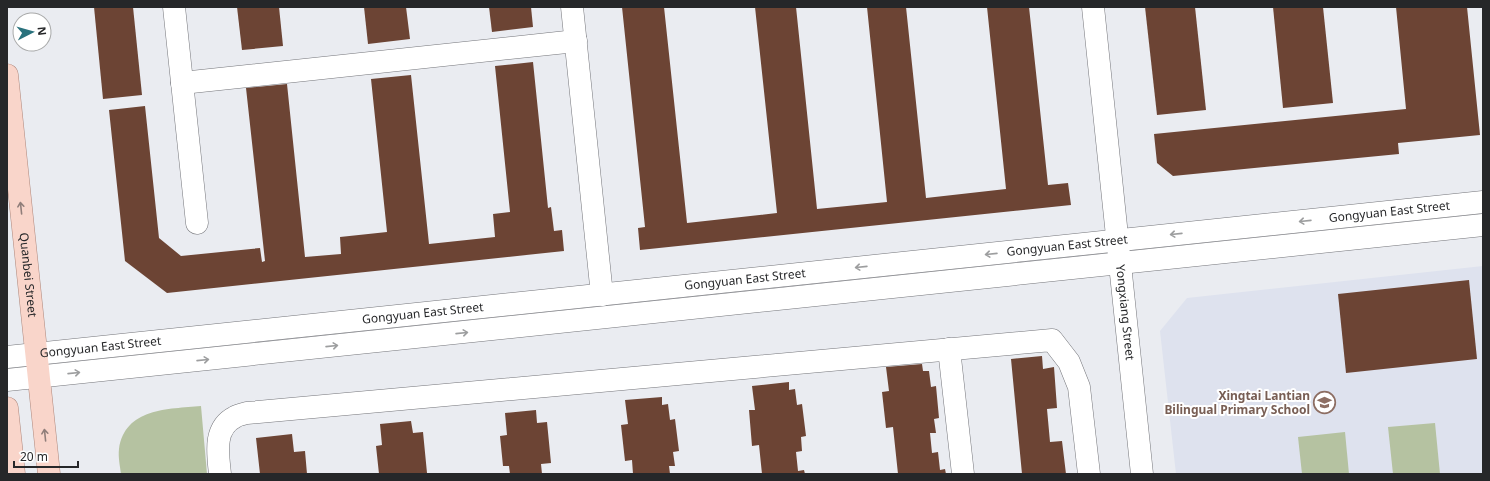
<svg xmlns="http://www.w3.org/2000/svg" width="1490" height="481" font-family="'Noto Sans',sans-serif">
<style>
.built{fill:#dee2ee}
.green{fill:#b5c2a1}
.building{fill:#6c4434}
.lines{fill:none;stroke-linecap:round;stroke-linejoin:round}
.minor-casing{stroke:#74757a;stroke-width:23}
.major-casing{stroke:#ad867b;stroke-width:23}
.minor{stroke:#fff;stroke-width:22}
.major{stroke:#f9d5ca;stroke-width:22}
.oneway{stroke:#907e7a}
.oneway2{stroke:#9d9e9f}
.labels{text-anchor:middle;stroke-width:4;stroke-linejoin:round;paint-order:stroke}
.street-label{font-size:12px;fill:#262729;stroke:#fff}
.education-label{font-size:12px;font-weight:bold;fill:#785e54;stroke:#fff;text-anchor:end}
</style>
<rect width="100%" height="100%" fill="#eaecf1"/>
<polygon class="built" points="1483,266 1483,474 1176,474 1160,331 1187,298"/>
<g class="green">
<path d="M201,406L207,474H121C120,466 118,457 119,449C125,408 168,409 201,406Z"/>
<polygon points="1435,423 1440,474 1393,474 1388,427"/>
<polygon points="1345,432 1349,474 1302,474 1298,437"/>
</g>
<g class="building">
<polygon points="94,7 133,7 142,95 103,99"/>
<polygon points="237,7 279,7 283,46 242,50"/>
<polygon points="364,7 406,7 410,39 368,44"/>
<polygon points="489,7 531,7 533,27 492,32"/>
<polygon points="622,7 664,7 687,223 777,213 755,7 796,7 817,209 887,202 867,7 906,7 926,198 1006,189 987,7 1029,7 1048,185 1068,183 1071,205 640,250 638,228 645,227"/>
<polygon points="1145,7 1195,7 1206,110 1157,115"/>
<polygon points="1273,7 1323,7 1333,103 1283,108"/>
<polygon points="1396,7 1467,7 1480,135 1398,143 1399,154 1173,176 1157,163 1154,134 1406,109"/>
<polygon points="533,62 548,208 551,207 554,231 562,230 564,251 167,293 125,261 109,110 145,106 159,238 181,256 260,248 262,262 265,261 246,88 287,84 305,257 341,254 340,237 387,232 371,79 411,75 429,244 495,237 493,214 510,212 495,66"/>
<polygon points="1469,280 1477,359 1346,373 1338,294"/>
<polygon points="1042,356 1043,369 1054,367 1057,408 1047,409 1050,442 1062,441 1066,474 1022,474 1011,359"/>
<polygon points="922,364 923,371 929,371 931,387 936,386 939,418 934,419 936,433 930,433 932,453 938,452 940,470 945,469 946,474 898,474 893,427 886,428 882,392 889,391 886,367"/>
<polygon points="789,382 789,390 795,389 797,405 802,404 806,436 801,437 802,451 796,452 798,471 804,470 805,474 762,474 759,445 752,446 749,410 755,410 752,386"/>
<polygon points="662,397 662,405 668,404 670,420 675,419 679,451 673,452 675,466 669,466 670,474 633,474 632,460 625,461 621,425 628,424 625,400"/>
<polygon points="536,410 537,423 547,422 551,463 541,464 542,474 510,474 509,466 503,466 500,436 507,435 505,413"/>
<polygon points="411,421 413,433 423,432 427,473 379,474 376,446 382,445 380,424"/>
<polygon points="292,434 294,452 305,451 307,474 260,474 256,438"/>
</g>
<g class="lines">
<defs>
<g id="minor">
<polyline points="174,7 197,223"/>
<polyline points="572,7 602,295"/>
<path id="s1" d="M1093,7L1142,474"/>
<polyline points="182,83 576,41"/>
<polyline points="949,349 963,474"/>
<path id="s2" d="M7,357L1483,202"/>
<polyline points="7,380 1483,225"/>
<path d="M220,474C218,454 213,428 235,417C238,415 243,414 247,413L1052,340L1069,362L1079,387L1089,474"/>
</g>
<g id="major">
<path id="s3" d="M7,75L49,474"/>
<polyline points="7,408 14,474"/>
</g>
</defs>
<use href="#minor" class="minor-casing"/>
<use href="#major" class="major-casing"/>
<use href="#minor" class="minor"/>
<use href="#major" class="major"/>
</g>
<defs><path id="oneway-shaft" d="M-6 0H5M1.5-3L5.5 0L1.5 3" fill="none" stroke-width="1.6" stroke-linecap="round" stroke-linejoin="round"/></defs>
<g class="oneway">
<use href="#oneway-shaft" transform="translate(21 208) rotate(-96)"/>
<use href="#oneway-shaft" transform="translate(45 435) rotate(-96)"/>
</g>
<g class="oneway2">
<use href="#oneway-shaft" transform="translate(1305 221) rotate(174)"/>
<use href="#oneway-shaft" transform="translate(1176 234) rotate(174)"/>
<use href="#oneway-shaft" transform="translate(991 254) rotate(174)"/>
<use href="#oneway-shaft" transform="translate(861 267) rotate(174)"/>
<use href="#oneway-shaft" transform="translate(462 333) rotate(-6)"/>
<use href="#oneway-shaft" transform="translate(332 346) rotate(-6)"/>
<use href="#oneway-shaft" transform="translate(203 360) rotate(-6)"/>
<use href="#oneway-shaft" transform="translate(74 373) rotate(-6)"/>
</g>
<defs>
<symbol id="school-ring" viewBox="-11 -11 22 22"><circle r="9.5" fill="#fff" stroke="#8d6e63" stroke-width="1.5"/><path d="M0-5L7-2L0 1L-7-2ZM-4 1L0 2.5L4 1V4Q0 6-4 4Z" fill="#8d6e63"/></symbol>
</defs>
<g fill-rule="evenodd">
<use href="#school-ring" x="1312" y="390" width="25" height="25"/>
</g>
<g class="labels">
<g class="street-label">
<text dy="4" stroke="none"><textPath href="#s2" startOffset="1390">Gongyuan East Street</textPath></text>
<text dy="4" stroke="none"><textPath href="#s2" startOffset="1066">Gongyuan East Street</textPath></text>
<text dy="4" stroke="none"><textPath href="#s3" startOffset="201">Quanbei Street</textPath></text>
<text dy="4" stroke="none"><textPath href="#s2" startOffset="742">Gongyuan East Street</textPath></text>
<text dy="4" stroke="none"><textPath href="#s1" startOffset="307">Yongxiang Street</textPath></text>
<text dy="4" stroke="none"><textPath href="#s2" startOffset="418">Gongyuan East Street</textPath></text>
<text dy="4" stroke="none"><textPath href="#s2" startOffset="94">Gongyuan East Street</textPath></text>
</g>
<g class="education-label">
<text x="1310" y="400">Xingtai Lantian<tspan x="1310" dy="14">Bilingual Primary School</tspan></text>
</g>
</g>
<rect width="1490" height="481" fill="none" stroke="#262729" stroke-width="16"/>
<g transform="translate(32 32) rotate(84)"><circle r="19" fill="#ffffff" stroke="#a8a9a9"/>
<path d="M0-3L7 15L0 10L-7 15Z" fill="#29717c"/>
<text y="-6" font-size="11" font-weight="bold" text-anchor="middle" fill="#262729">N</text>
</g>
<path d="M14 461v6h64v-6" fill="none" stroke="#262729" stroke-width="2"/>
<text x="20" y="461" font-size="12" fill="#262729" stroke="#ffffff" stroke-width="3" paint-order="stroke">20 m</text>
</svg>
